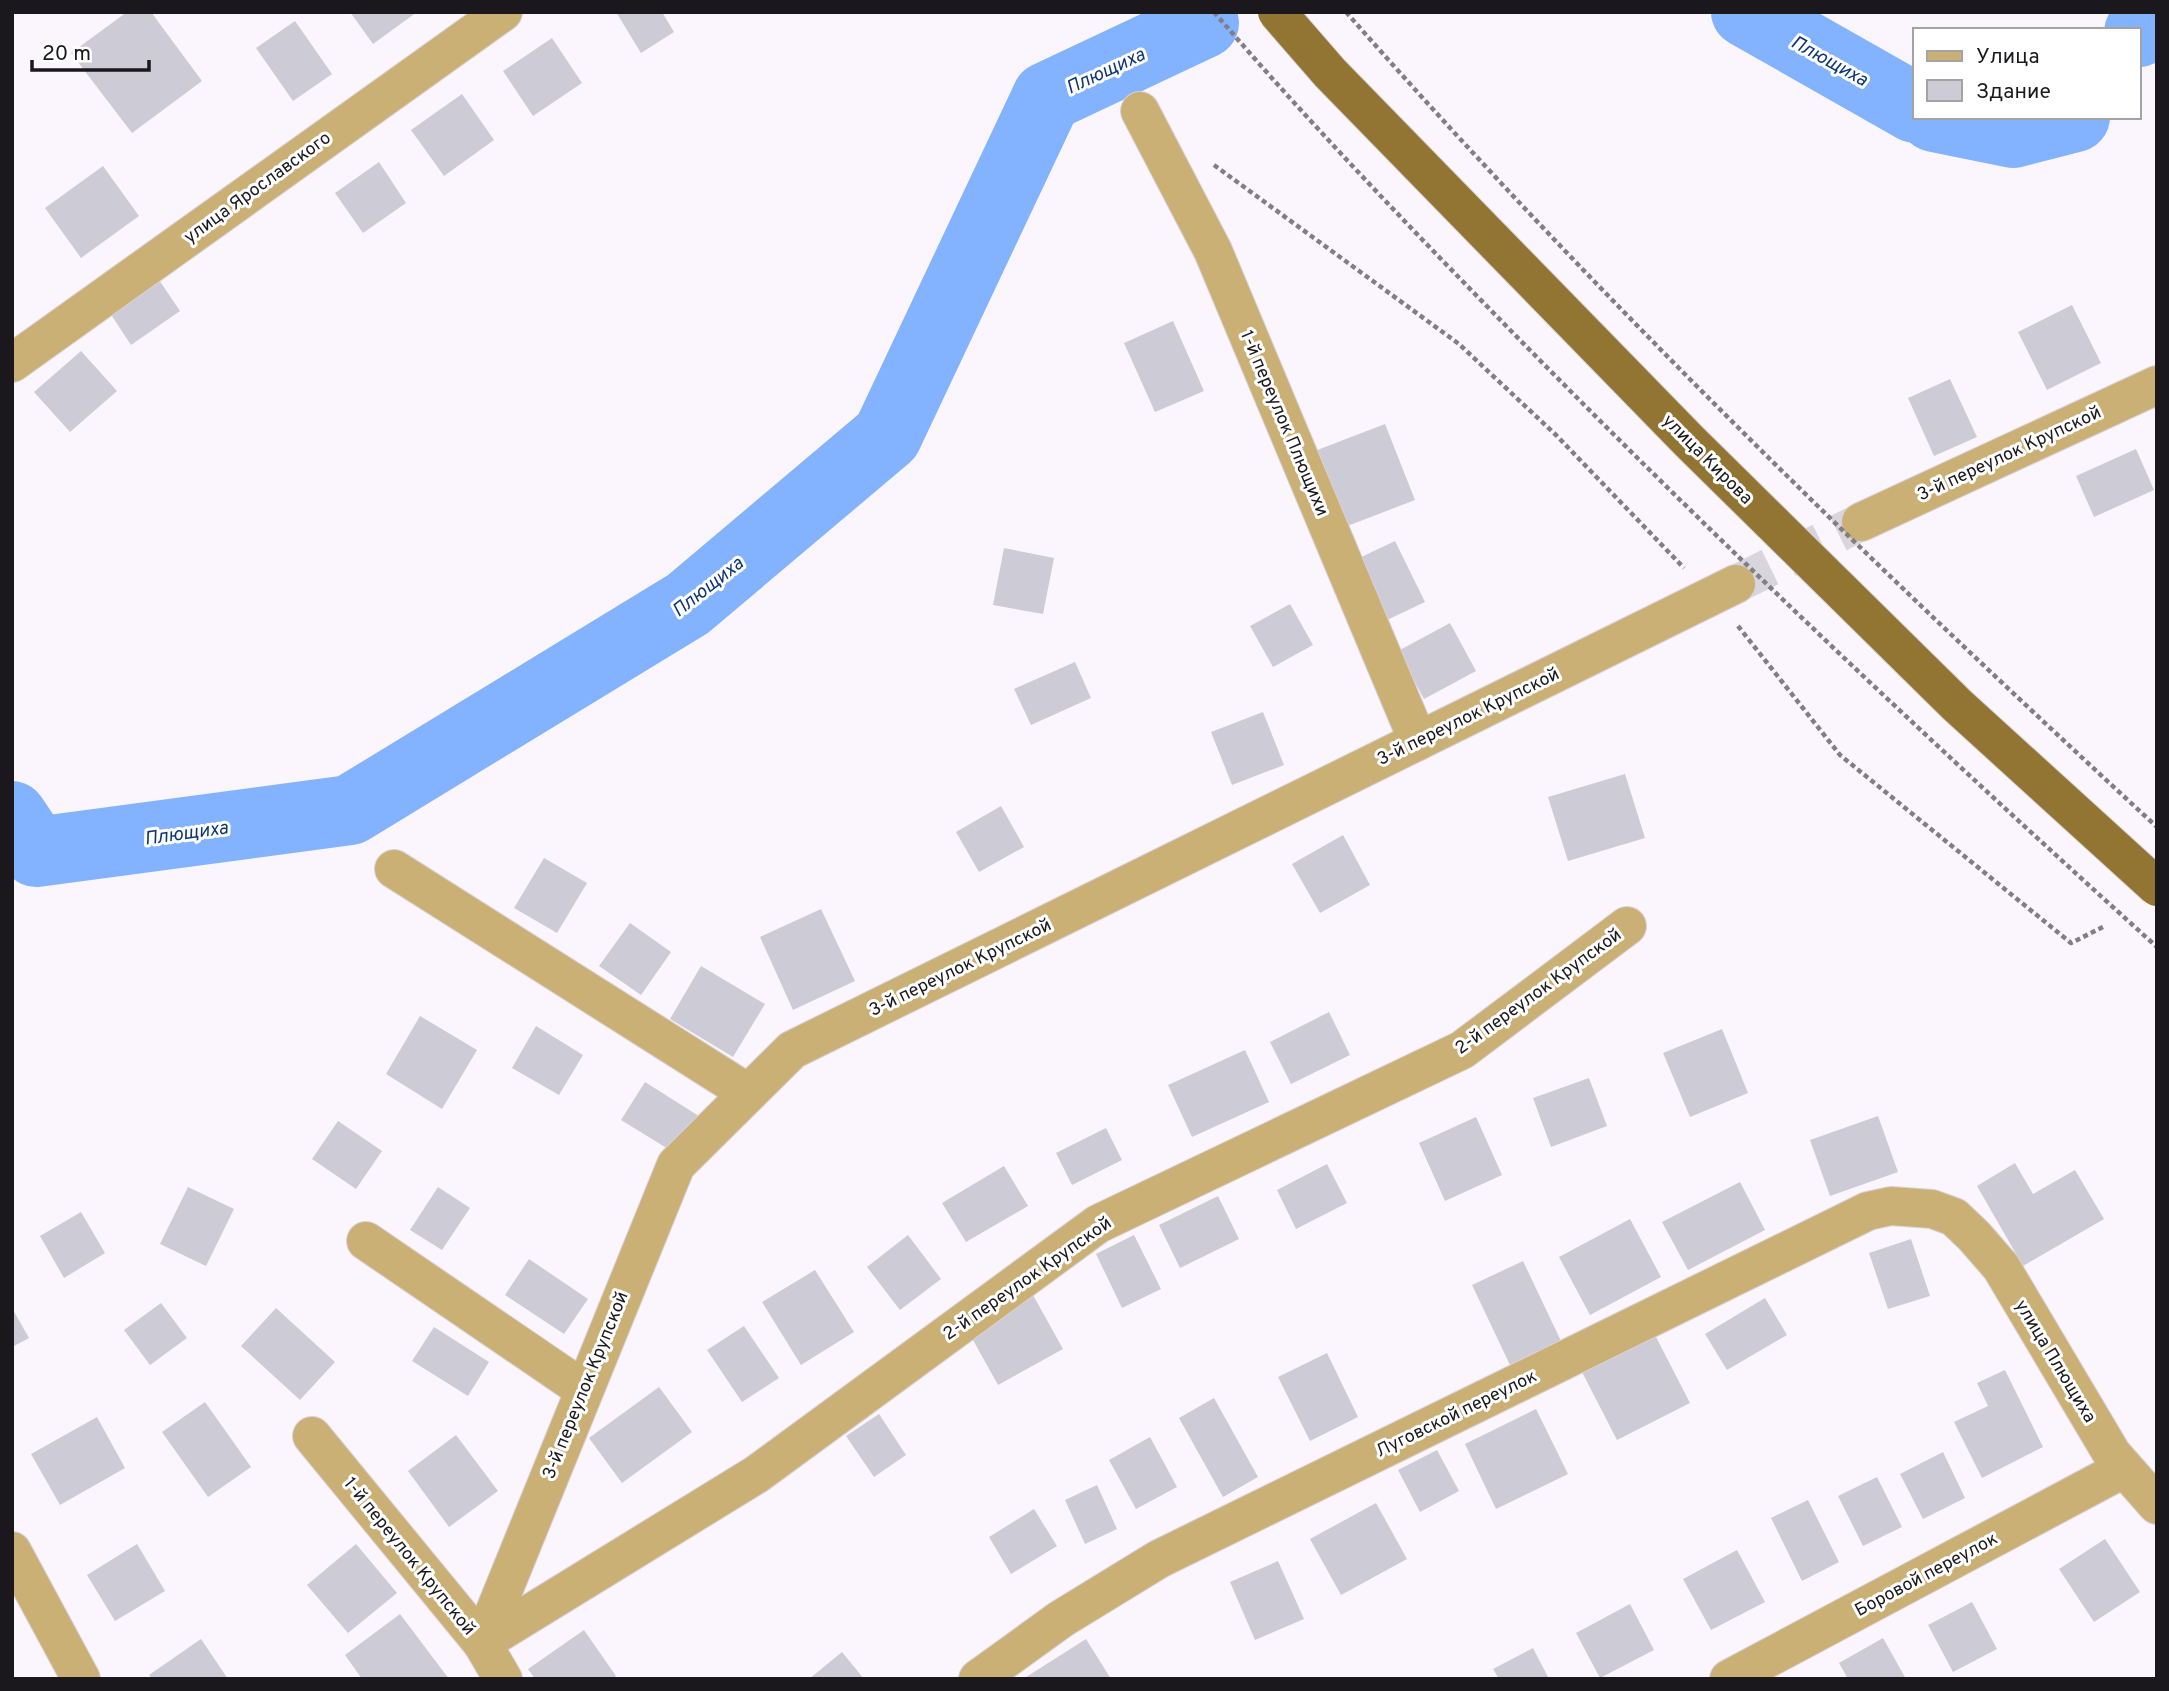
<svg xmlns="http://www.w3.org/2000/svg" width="2169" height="1691" font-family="Overpass,sans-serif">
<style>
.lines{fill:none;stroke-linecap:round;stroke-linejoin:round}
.river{stroke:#83b2fe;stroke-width:70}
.building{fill:#cdcbd6}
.minor-tunnel{stroke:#d9d5dc;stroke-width:38;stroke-dasharray:38 19;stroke-linecap:butt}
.minor-casing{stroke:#d7d2da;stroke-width:40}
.path{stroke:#817e84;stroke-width:4.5;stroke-dasharray:5 3.5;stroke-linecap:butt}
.minor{stroke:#cbb076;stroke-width:38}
.major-bridge-casing{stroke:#d7d2da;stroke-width:40;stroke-linecap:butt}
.path-bridge{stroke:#817e84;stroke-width:4.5;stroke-dasharray:5 3.5;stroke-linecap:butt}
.major-bridge{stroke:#927532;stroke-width:38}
.labels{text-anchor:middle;stroke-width:6;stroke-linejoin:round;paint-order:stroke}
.street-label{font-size:18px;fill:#1a181c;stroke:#fff}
.water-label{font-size:19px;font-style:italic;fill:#0b3576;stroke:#fff}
</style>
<rect width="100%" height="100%" fill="#fbf6fe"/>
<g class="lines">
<g class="river">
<polyline points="1746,12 1915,108"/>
<polyline points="2139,32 2157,18"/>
<polyline points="1934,117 2013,133 2075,117"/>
<polyline points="12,816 36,852 350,810 688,604 887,436 1047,97 1204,23"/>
</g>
</g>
<g class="building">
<polygon points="127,12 151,12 202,81 132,133 71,53"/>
<polygon points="350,12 417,12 373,44"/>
<polygon points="616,12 662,12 674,32 641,53"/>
<polygon points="295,21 332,74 293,101 256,48"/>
<polygon points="552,38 582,83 533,116 503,71"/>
<polygon points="462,94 494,140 444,176 411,130"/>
<polygon points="379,162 406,203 363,233 335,193"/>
<polygon points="103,166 139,216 81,258 45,208"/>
<polygon points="155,274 180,311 131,345 106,307"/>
<polygon points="2072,305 2101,363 2047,390 2018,332"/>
<polygon points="1173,321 1204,391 1155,412 1124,343"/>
<polygon points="81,351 117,391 70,432 34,392"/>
<polygon points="1950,379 1977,437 1934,456 1908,398"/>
<polygon points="1385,424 1415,500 1337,530 1307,454"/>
<polygon points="2136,449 2154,490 2094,517 2076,476"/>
<polygon points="1395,541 1425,602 1385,621 1355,560"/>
<polygon points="1004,548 1054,558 1043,614 993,605"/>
<polygon points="1290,604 1313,645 1273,667 1250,626"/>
<polygon points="1450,623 1476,671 1424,699 1398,651"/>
<polygon points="1075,662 1091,698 1031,725 1014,689"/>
<polygon points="1263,712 1284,765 1232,785 1211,732"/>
<polygon points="1625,774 1645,838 1568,861 1548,797"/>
<polygon points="1001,806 1024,847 979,872 956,832"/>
<polygon points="1343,835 1370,885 1320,913 1292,864"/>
<polygon points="544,858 587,883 557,933 514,908"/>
<polygon points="821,909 855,981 793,1010 760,937"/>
<polygon points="630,923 671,952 641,995 599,966"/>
<polygon points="701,966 765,1004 733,1057 670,1019"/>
<polygon points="1329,1012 1350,1055 1291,1084 1270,1042"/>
<polygon points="420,1016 477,1050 442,1109 386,1074"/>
<polygon points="536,1026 583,1055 559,1095 512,1068"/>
<polygon points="1722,1029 1748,1093 1690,1117 1663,1053"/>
<polygon points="1245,1050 1269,1102 1192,1137 1168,1085"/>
<polygon points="1589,1078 1607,1126 1551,1147 1533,1098"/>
<polygon points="645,1082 702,1118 678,1155 621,1120"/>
<polygon points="1878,1116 1898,1172 1830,1196 1810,1140"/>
<polygon points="1476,1117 1502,1175 1445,1201 1419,1143"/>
<polygon points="338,1121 382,1151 356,1189 312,1159"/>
<polygon points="1106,1128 1122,1160 1072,1185 1056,1153"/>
<polygon points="2015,1163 2033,1194 2075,1170 2104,1219 2023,1266 1977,1186"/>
<polygon points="1327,1164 1347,1203 1296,1229 1277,1190"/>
<polygon points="1004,1166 1028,1206 966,1242 942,1203"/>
<polygon points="1740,1182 1765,1230 1688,1270 1662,1222"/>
<polygon points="188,1187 234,1209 206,1266 160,1244"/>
<polygon points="438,1187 470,1208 442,1250 410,1230"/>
<polygon points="1218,1196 1239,1239 1180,1268 1159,1225"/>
<polygon points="81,1212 105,1253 64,1278 40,1236"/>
<polygon points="1630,1219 1661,1277 1590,1315 1559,1257"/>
<polygon points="908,1235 941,1279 900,1310 867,1267"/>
<polygon points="1134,1235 1161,1289 1122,1308 1096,1254"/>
<polygon points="1911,1239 1930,1296 1888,1309 1869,1253"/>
<polygon points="529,1259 588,1299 564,1334 505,1295"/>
<polygon points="1523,1261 1561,1341 1510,1365 1472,1285"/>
<polygon points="815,1270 854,1332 801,1365 762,1302"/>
<polygon points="1033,1295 1063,1349 998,1385 968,1331"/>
<polygon points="1765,1298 1787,1335 1727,1370 1705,1334"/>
<polygon points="161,1303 187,1338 150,1365 124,1330"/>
<polygon points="12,1308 29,1338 12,1347"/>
<polygon points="276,1308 335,1362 300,1400 241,1346"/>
<polygon points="744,1326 779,1378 742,1402 707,1350"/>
<polygon points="434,1327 489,1362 468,1396 412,1361"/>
<polygon points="1655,1335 1690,1403 1617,1440 1582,1372"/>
<polygon points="1327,1353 1358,1417 1310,1441 1278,1377"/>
<polygon points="2005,1370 2043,1447 1982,1478 1954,1422 1988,1406 1977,1383"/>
<polygon points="659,1387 692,1432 622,1483 589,1438"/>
<polygon points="1214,1398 1258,1477 1223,1497 1179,1418"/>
<polygon points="205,1402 251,1467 208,1497 162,1432"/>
<polygon points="1536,1409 1568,1474 1496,1509 1465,1444"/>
<polygon points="879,1414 906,1455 874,1477 846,1436"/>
<polygon points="97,1417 125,1468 60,1505 31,1454"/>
<polygon points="456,1435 498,1491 449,1527 408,1471"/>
<polygon points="1150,1437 1177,1487 1136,1509 1109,1460"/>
<polygon points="1437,1450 1459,1491 1420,1512 1398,1470"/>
<polygon points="1943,1452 1965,1498 1923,1519 1900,1474"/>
<polygon points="1877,1477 1902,1527 1863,1546 1838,1496"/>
<polygon points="1097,1485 1117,1529 1085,1544 1065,1500"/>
<polygon points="1808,1500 1839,1562 1802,1581 1771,1518"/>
<polygon points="1376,1503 1407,1559 1341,1595 1310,1539"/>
<polygon points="1034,1509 1057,1546 1011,1574 989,1537"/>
<polygon points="2105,1539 2140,1592 2094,1622 2059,1569"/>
<polygon points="137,1544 165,1591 115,1621 87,1575"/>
<polygon points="356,1544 397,1593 348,1633 307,1585"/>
<polygon points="1737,1550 1765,1602 1711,1630 1683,1579"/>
<polygon points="1278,1561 1304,1619 1255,1640 1230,1582"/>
<polygon points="1972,1602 1997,1649 1953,1672 1928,1625"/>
<polygon points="1630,1604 1654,1650 1600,1678 1576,1633"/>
<polygon points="400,1614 449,1679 362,1679 345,1655"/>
<polygon points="584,1630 616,1676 612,1679 535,1679 528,1669"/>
<polygon points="1883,1638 1906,1679 1848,1679 1839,1663"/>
<polygon points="201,1639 228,1679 152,1679 149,1675"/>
<polygon points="1086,1639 1111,1679 1023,1679"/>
<polygon points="1533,1648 1549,1679 1499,1679 1493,1669"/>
<polygon points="842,1652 864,1679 809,1679"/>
</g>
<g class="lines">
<polyline class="minor-tunnel" points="1736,584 1861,522"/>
<defs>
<g id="minor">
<polyline points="1140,111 1213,251 1418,741"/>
<polyline points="12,363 503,12"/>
<polyline points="1861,522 2157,385"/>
<polyline points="394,869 748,1093"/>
<polyline points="366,1241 583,1389"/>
<polyline points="312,1436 482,1643 503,1679"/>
<polyline points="12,1551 81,1679"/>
<polyline points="482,1643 676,1165 792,1050 1736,584"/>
<polyline points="482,1643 757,1474 1098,1224 1462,1050 1627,926"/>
<polyline points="978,1679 1061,1619 1159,1559 1868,1211 1891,1206 1932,1209 1954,1217 1974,1236 2001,1267 2112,1454 2157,1505"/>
<polyline points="1729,1679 2123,1469"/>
</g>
</defs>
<use href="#minor" class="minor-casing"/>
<g class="path">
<polyline points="1214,165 1459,344 1556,435 1684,568"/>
<polyline points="1738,626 1840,755 2071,943 2103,927"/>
</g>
<use href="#minor" class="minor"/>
<defs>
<polyline id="major-bridge" points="1277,12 1330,73 1689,441 1957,705 2157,887"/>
</defs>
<use href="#major-bridge" class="major-bridge-casing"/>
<g class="path-bridge">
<path d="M1214,12C1311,125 1415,233 1519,339C1725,549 1939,750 2157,947"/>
<path d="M1346,12C1599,300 1875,567 2157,827"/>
</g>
<use href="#major-bridge" class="major-bridge"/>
</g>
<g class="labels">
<g class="street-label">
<text transform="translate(257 187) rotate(-36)" y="6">улица Ярославского</text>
<text transform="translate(1285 423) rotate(67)" y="6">1-й переулок Плющихи</text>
<text transform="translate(2009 453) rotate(-25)" y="6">3-й переулок Крупской</text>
<text transform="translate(1708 459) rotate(45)" y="6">улица Кирова</text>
<text transform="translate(1468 716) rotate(-26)" y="6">3-й переулок Крупской</text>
<text transform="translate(960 967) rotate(-26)" y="6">3-й переулок Крупской</text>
<text transform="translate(1538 991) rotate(-36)" y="6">2-й переулок Крупской</text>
<text transform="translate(1027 1278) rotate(-35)" y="6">2-й переулок Крупской</text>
<text transform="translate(2056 1361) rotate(59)" y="6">улица Плющиха</text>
<text transform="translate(585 1385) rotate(-68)" y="6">3-й переулок Крупской</text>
<text transform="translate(1456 1413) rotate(-26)" y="6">Луговской переулок</text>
<text transform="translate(410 1556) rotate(51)" y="6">1-й переулок Крупской</text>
<text transform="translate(1926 1574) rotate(-28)" y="6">Боровой переулок</text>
</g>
<g class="water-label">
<text transform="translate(1830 60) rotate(29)" y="7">Плющиха</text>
<text transform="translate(1105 70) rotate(-25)" y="7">Плющиха</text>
<text transform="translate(707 586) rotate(-38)" y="7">Плющиха</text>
<text transform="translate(186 832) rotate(-8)" y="7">Плющиха</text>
</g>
</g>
<rect width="2169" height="1691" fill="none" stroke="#1a181c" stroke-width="28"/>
<rect x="1913" y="28" width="228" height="91" fill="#ffffff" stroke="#a3a3a4" stroke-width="2"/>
<rect x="1927" y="51" width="35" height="10" fill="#cbb076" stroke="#a3a3a4" stroke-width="2"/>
<text x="1976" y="63" font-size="21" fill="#1a181c">Улица</text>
<rect x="1927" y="80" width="35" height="21" fill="#cdcbd6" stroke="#a3a3a4" stroke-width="2"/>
<text x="1976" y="98" font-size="21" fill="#1a181c">Здание</text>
<path d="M32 60v10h117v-10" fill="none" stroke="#1a181c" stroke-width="3.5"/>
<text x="42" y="60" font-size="21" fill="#1a181c" stroke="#ffffff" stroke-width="5" paint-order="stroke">20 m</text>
</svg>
